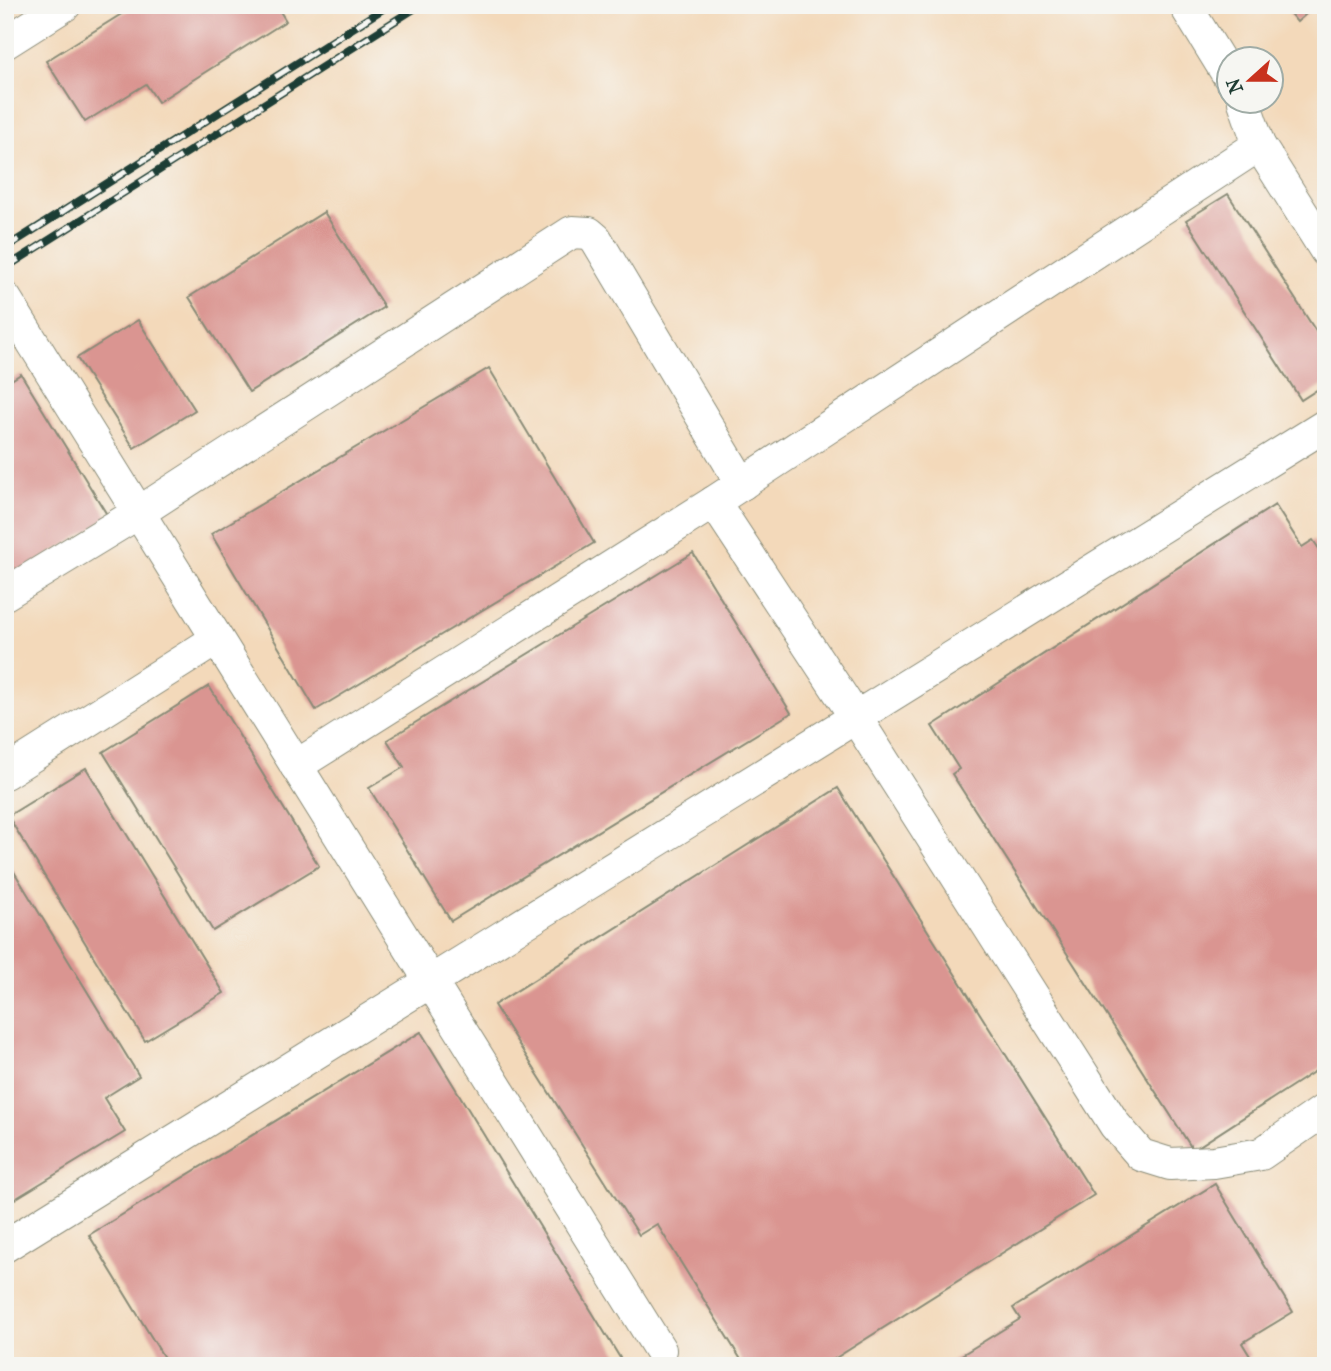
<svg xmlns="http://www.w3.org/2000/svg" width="1331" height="1371" font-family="'IM FELL French Canon',serif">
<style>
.building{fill:#da9591}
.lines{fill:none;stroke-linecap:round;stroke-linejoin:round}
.minor-casing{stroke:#898b77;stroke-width:34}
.minor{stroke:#fff;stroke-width:32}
.rail-casing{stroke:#1f3d34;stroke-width:8}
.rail{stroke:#f6f6f2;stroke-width:5;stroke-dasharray:16;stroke-linecap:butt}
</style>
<rect width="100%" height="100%" fill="#f6f6f2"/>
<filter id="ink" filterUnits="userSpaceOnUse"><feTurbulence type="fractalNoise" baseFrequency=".0143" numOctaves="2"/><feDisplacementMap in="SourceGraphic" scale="14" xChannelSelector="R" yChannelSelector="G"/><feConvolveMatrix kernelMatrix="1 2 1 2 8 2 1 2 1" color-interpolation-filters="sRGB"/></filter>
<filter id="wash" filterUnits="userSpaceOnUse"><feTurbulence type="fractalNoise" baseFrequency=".00686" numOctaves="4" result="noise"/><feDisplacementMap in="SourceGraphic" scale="28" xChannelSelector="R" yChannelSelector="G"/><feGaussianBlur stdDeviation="1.57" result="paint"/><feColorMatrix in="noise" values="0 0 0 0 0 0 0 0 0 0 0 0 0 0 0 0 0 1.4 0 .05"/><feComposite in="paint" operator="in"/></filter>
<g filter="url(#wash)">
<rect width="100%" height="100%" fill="#f3d9ba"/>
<g id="blocks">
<g class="building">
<polygon points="136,5 276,5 286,21 158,102 146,84 85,122 46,61"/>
<polygon points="1283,5 1316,5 1297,22"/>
<polygon points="1228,194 1326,347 1326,384 1301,400 1186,220"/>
<polygon points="324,212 384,307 249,392 189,297"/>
<polygon points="138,320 195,410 134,448 77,358"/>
<polygon points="489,368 594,543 316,710 211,534"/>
<polygon points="21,374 109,518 5,582 5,384"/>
<polygon points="1275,505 1302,547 1313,540 1326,559 1326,1064 1193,1150 952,774 959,769 932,726"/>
<polygon points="693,553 791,713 451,921 369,788 404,767 387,740"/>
<polygon points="209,686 319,866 213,931 103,752"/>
<polygon points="86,768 224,993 145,1041 8,816"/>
<polygon points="838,788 1094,1195 823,1366 745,1366 657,1224 639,1235 494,1005"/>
<polygon points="5,857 139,1076 104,1098 125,1132 5,1205"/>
<polygon points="421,1032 625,1366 169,1366 89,1235"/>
<polygon points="1215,1184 1293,1312 1242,1343 1250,1356 1234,1366 944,1366 1020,1319 1013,1308"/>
</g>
</g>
</g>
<g filter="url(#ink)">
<use href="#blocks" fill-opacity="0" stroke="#898b77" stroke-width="2"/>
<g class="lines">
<defs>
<g id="minor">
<polyline points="1185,5 1230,78"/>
<polyline points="5,43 65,5"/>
<polyline points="1244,102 1259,145 1326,251"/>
<polyline points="5,298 660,1350"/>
<polyline points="714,502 856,718 1115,1125 1141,1155 1170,1164 1214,1162 1261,1154 1326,1109"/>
<polyline points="5,594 138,513 572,232 589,233 596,239 742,484"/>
<polyline points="296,766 714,502 1259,145"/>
<polyline points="5,773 217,639"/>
<polyline points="5,1246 1326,425"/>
</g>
</defs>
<use href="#minor" class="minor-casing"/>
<use href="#minor" class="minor"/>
<defs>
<g id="rail">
<polyline points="5,248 389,5"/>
<polyline points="5,268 420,5"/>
</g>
</defs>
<use href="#rail" class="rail-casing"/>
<use href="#rail" class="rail"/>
</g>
</g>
<rect width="1331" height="1371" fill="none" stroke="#f6f6f2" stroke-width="28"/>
<g transform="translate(1250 80) rotate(249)"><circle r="33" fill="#f6f6f2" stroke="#a0aca6" stroke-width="2"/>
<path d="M0-5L12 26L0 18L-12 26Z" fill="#c8321e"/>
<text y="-10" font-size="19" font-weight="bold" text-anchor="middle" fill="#1f3d34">N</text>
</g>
</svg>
